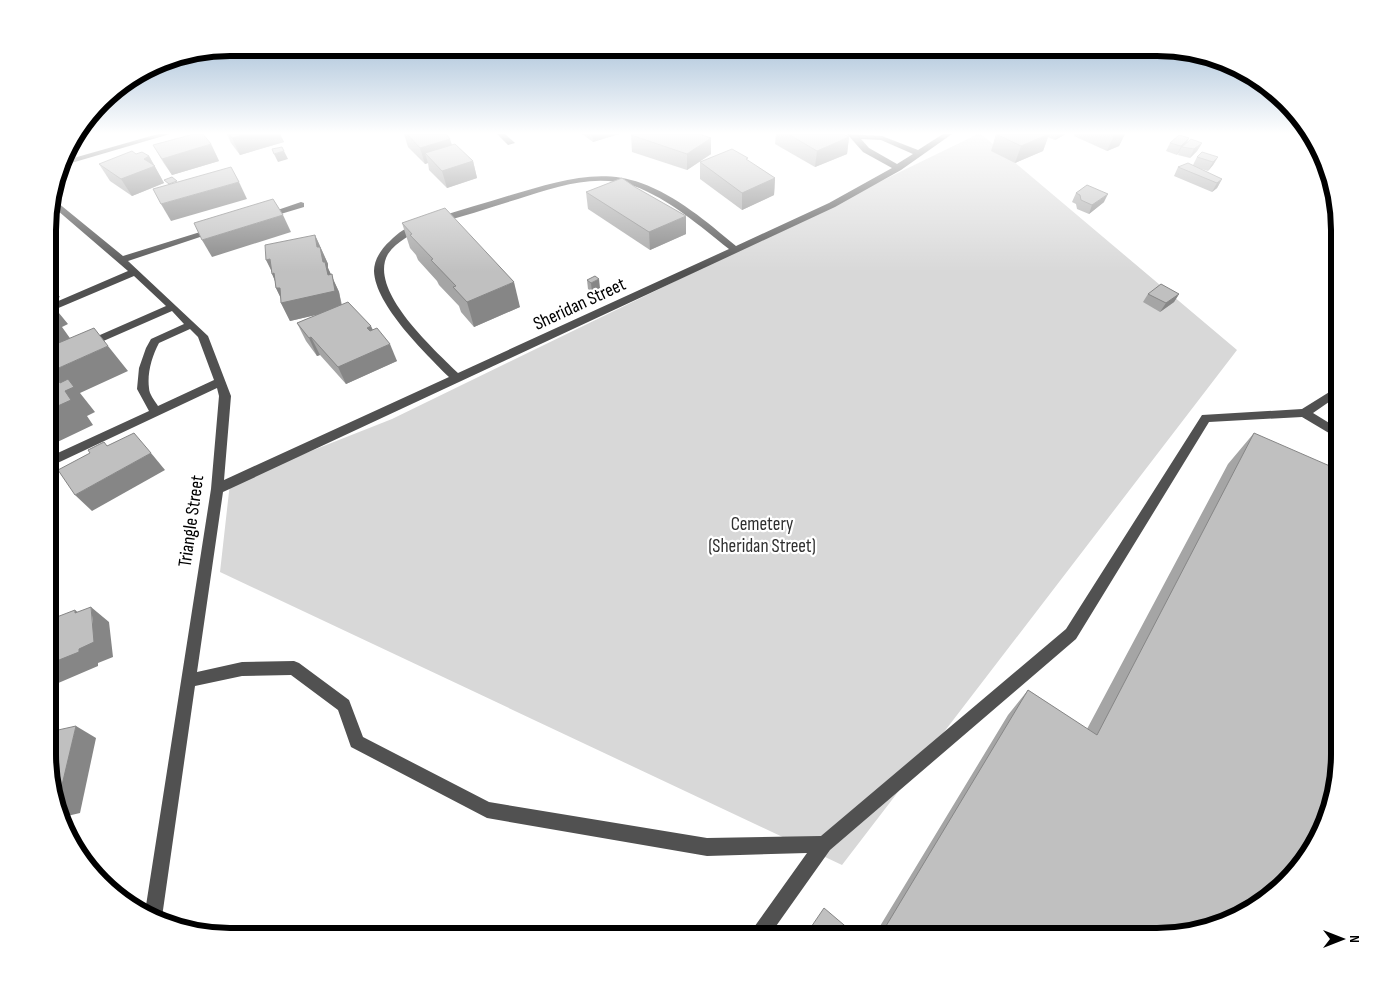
<svg xmlns="http://www.w3.org/2000/svg" width="1387" height="984" font-family="'Sofia Sans Condensed',sans-serif">
<style>
.green{fill:#d8d8d8}
.lines{fill:none;stroke-linecap:round;stroke-linejoin:round}
.minor{fill:#515151;fill-rule:evenodd}
.wall{fill:#a5a5a5}
.shaded-wall{fill:#868686}
.building{fill:#c0c0c0;stroke:#868686}
.labels{text-anchor:middle;stroke-width:4.5;stroke-linejoin:round;paint-order:stroke}
.street-label{font-size:19px;fill:#000;stroke:#fff}
.park-label{font-size:19px;fill:#2f2f2f;stroke:#fff}
.rim{fill:none;stroke:#000;stroke-width:6}
</style>
<rect width="100%" height="100%" fill="#fff"/>
<polygon class="green" points="978,134 981,134 1237,350 842,865 220,572 230,483 392,419"/>
<g class="lines">
<g class="minor">
<polygon points="158,134 170,134 61,166 63,161"/>
<polygon points="497,134 505,134 515,143 508,145"/>
<path d="M847,134L882,136L918,150L943,134H952L901,170L835,207L223,492L197,672L242,662L294,661L299,663L349,700L363,737L489,802L707,838L821,836L1066,629L1202,415L1302,409L1339,386V395L1313,413L1339,429V439L1302,417L1209,422L1076,639L830,850L769,936H749L752,930L807,853L707,856L487,818L351,747L338,710L291,675L242,676L195,686L162,917L160,921L145,912L211,489L219,396L217,388L49,467V457L149,411L137,389L139,368L146,348L151,339L184,324L172,311L92,346H84L83,344L84,342L166,306L134,276L49,312V305L128,271L50,204L52,198L123,256L213,228L216,227L221,230L128,261L208,336L231,396L224,480L449,377C426,354 375,305 374,271C374,260 381,249 390,241C398,233 407,226 419,223L423,226C412,236 397,240 388,254C367,290 435,350 458,373L729,249C700,226 669,199 634,186C594,173 556,187 518,199C492,207 465,216 438,223L434,220L435,218C460,210 486,203 511,195C554,183 597,167 641,183C677,196 707,222 736,246L829,203L892,168L863,152ZM861,139L881,140L913,154L897,164L869,148ZM190,329L198,337L214,380L158,406C155,401 149,394 149,388C147,373 152,356 159,343Z"/>
<polygon points="301,202 304,203 304,207 264,219 260,216"/>
</g>
</g>
<g class="wall">
<polygon points="227,134 280,134 284,142 240,155 231,143"/>
<polygon points="404,134 446,134 452,145 473,161 477,178 447,188 429,170 428,163 425,164 408,147"/>
<polygon points="582,134 619,134 593,142"/>
<polygon points="776,134 843,134 849,137 847,154 815,167 775,144"/>
<polygon points="996,134 1066,134 1055,140 1048,137 1043,151 1015,163 991,151"/>
<polygon points="1075,134 1125,134 1119,146 1107,151 1074,136"/>
<polygon points="631,135 711,138 711,154 687,170 632,152"/>
<polygon points="1189,138 1187,142 1202,143 1197,151 1190,158 1178,155 1179,153 1177,155 1166,151 1170,143"/>
<polygon points="211,144 219,161 172,175 163,162 153,145"/>
<polygon points="136,154 149,156 164,183 132,196 110,181 99,164"/>
<polygon points="1197,157 1218,157 1213,165 1208,171 1198,168 1222,179 1217,188 1212,192 1174,176 1178,167 1193,165"/>
<polygon points="700,162 775,178 774,195 742,210 700,179"/>
<polygon points="586,192 686,234 650,250 588,209"/>
<polygon points="1076,193 1104,202 1089,214 1077,209 1076,204 1072,202"/>
<polygon points="402,223 520,307 474,327 461,312 459,306 439,285 437,281 418,260 416,255 410,248"/>
<polygon points="315,235 328,264 328,268 339,292 342,305 373,330 397,361 346,384 320,355 317,356 306,341 297,323 319,314 290,321 281,303 281,298 276,288 275,281 271,270"/>
<polygon points="587,280 600,288 592,292 588,289"/>
<polygon points="1148,294 1179,294 1174,302 1160,312 1143,302"/>
<polygon points="1254,433 1157,936 874,936 1008,715 1028,690 1087,729 1228,464"/>
</g>
<g class="shaded-wall">
<polygon points="247,134 280,134 284,142 240,155 232,138"/>
<polygon points="592,134 619,134 593,142"/>
<polygon points="1049,134 1043,151 1015,163 1021,146"/>
<polygon points="1058,134 1066,134 1055,140"/>
<polygon points="1117,134 1125,134 1119,146 1107,151 1114,135"/>
<polygon points="849,137 847,154 815,167 817,151"/>
<polygon points="711,138 711,154 687,170 687,154"/>
<polygon points="1189,138 1185,147 1182,147 1177,155 1181,146"/>
<polygon points="450,139 455,155 425,153 428,163 425,164 420,148"/>
<polygon points="1202,143 1197,151 1190,158 1194,149"/>
<polygon points="211,144 219,161 172,175 162,159"/>
<polygon points="284,151 288,159 278,162 274,154"/>
<polygon points="149,156 164,183 132,196 121,179 144,159"/>
<polygon points="1218,157 1213,165 1208,171 1213,162"/>
<polygon points="473,161 477,178 447,188 442,171"/>
<polygon points="775,178 774,195 742,210 742,193"/>
<polygon points="1222,179 1217,188 1212,192 1217,183"/>
<polygon points="239,182 247,199 171,221 161,204"/>
<polygon points="1108,194 1104,202 1089,214 1092,205"/>
<polygon points="283,215 291,232 212,257 202,240"/>
<polygon points="686,216 686,234 650,250 649,232"/>
<polygon points="315,235 328,264 328,268 339,292 342,309 290,321 281,303 283,303 276,288 278,288 272,274 273,274 266,260 317,247"/>
<polygon points="599,279 600,288 592,292 591,283"/>
<polygon points="514,282 520,307 474,327 467,302"/>
<polygon points="49,283 60,297 49,302"/>
<polygon points="1179,294 1174,302 1160,312 1166,303"/>
<polygon points="54,307 68,324 62,327 72,341 49,351 49,309"/>
<polygon points="371,326 379,343 367,328"/>
<polygon points="311,337 320,355 317,356 309,338"/>
<polygon points="390,344 397,361 346,384 338,367"/>
<polygon points="108,346 128,371 80,393 95,412 87,416 93,425 49,446 49,410 60,383 52,371"/>
<polygon points="151,453 165,470 92,511 75,495"/>
<polygon points="91,607 109,622 113,657 98,663 98,666 49,687 49,664 75,613 75,610 93,624"/>
<polygon points="76,726 96,738 80,813 63,817 57,802"/>
</g>
<g class="building">
<polygon points="194,134 203,134 211,144 162,159 153,145"/>
<polygon points="229,134 247,134 232,138"/>
<polygon points="407,134 446,134 450,139 420,148"/>
<polygon points="633,134 699,134 711,138 687,154 631,135"/>
<polygon points="788,134 843,134 849,137 817,151"/>
<polygon points="996,134 1049,134 1021,146"/>
<polygon points="1179,135 1189,138 1181,146 1170,143"/>
<polygon points="1191,139 1202,143 1194,149 1182,147"/>
<polygon points="455,144 473,161 442,171 425,153"/>
<polygon points="282,147 284,151 274,154 272,149"/>
<polygon points="732,149 748,158 746,159 775,178 742,193 700,162"/>
<polygon points="132,151 136,154 142,152 149,156 144,159 155,166 121,179 99,164"/>
<polygon points="1202,152 1218,157 1213,162 1197,157"/>
<polygon points="1188,163 1222,179 1217,183 1178,167"/>
<polygon points="231,167 239,182 161,204 153,189"/>
<polygon points="172,177 177,181 169,184 164,180"/>
<polygon points="622,178 635,187 686,216 649,232 586,192"/>
<polygon points="1087,185 1108,194 1092,205 1081,200 1080,195 1076,193"/>
<polygon points="273,199 283,215 202,240 194,223"/>
<polygon points="445,208 514,282 467,302 453,287 456,286 431,260 433,259 410,235 412,234 402,223"/>
<polygon points="315,235 317,247 320,247 323,262 325,262 328,275 332,274 335,291 281,303 280,288 276,288 274,273 272,274 270,259 266,260 265,245"/>
<polygon points="595,276 599,279 591,283 587,280"/>
<polygon points="1161,284 1179,294 1166,303 1148,294"/>
<polygon points="49,301 54,307 49,309"/>
<polygon points="348,302 371,326 367,328 370,331 377,328 390,344 338,367 311,337 309,338 297,323"/>
<polygon points="49,312 58,323 49,327"/>
<polygon points="94,328 108,346 52,371 60,383 68,379 74,387 65,391 71,400 49,410 49,347"/>
<polygon points="134,433 151,453 75,495 58,470 90,453 88,450 104,442 107,446"/>
<polygon points="1254,433 1339,470 1339,765 1330,813 1302,865 1238,917 1157,936 880,936 1028,690 1097,735"/>
<polygon points="91,607 94,642 79,649 79,652 49,664 49,620 75,610 75,613"/>
<polygon points="76,726 58,802 57,802 49,777 49,732"/>
<polygon points="824,908 857,936 805,936"/>
</g>
<linearGradient id="sky" x2="0" y2="1"><stop stop-color="#8baccb"/><stop offset="0.49" stop-color="#fff"/><stop offset="1" stop-color="#fff" stop-opacity="0"/></linearGradient>
<rect width="1387" height="272" fill="url(#sky)"/>
<g class="labels">
<g class="street-label">
<text transform="translate(579 303) rotate(-25)" y="7">Sheridan Street</text>
<text transform="translate(190 521) rotate(-82)" y="7">Triangle Street</text>
</g>
<g class="park-label">
<text x="762" y="530">Cemetery<tspan x="762" dy="22">(Sheridan Street)</tspan></text>
</g>
</g>
<path d="M0 0H1387V984H0ZM230 56H1157A174 174 0 0 1 1331 230V754A174 174 0 0 1 1157 928H230A174 174 0 0 1 56 754V230A174 174 0 0 1 230 56Z" fill="#fff" fill-rule="evenodd"/>
<path class="rim" d="M230 56H1157A174 174 0 0 1 1331 230V754A174 174 0 0 1 1157 928H230A174 174 0 0 1 56 754V230A174 174 0 0 1 230 56Z"/>
<g transform="translate(1342 939) rotate(90)" stroke="#ffffff" stroke-width="4" paint-order="stroke">
<path d="M0-4L9 19L0 12L-9 19Z" fill="#000000"/>
<text y="-8" font-size="14" font-weight="bold" text-anchor="middle" fill="#000000">N</text>
</g>
</svg>
